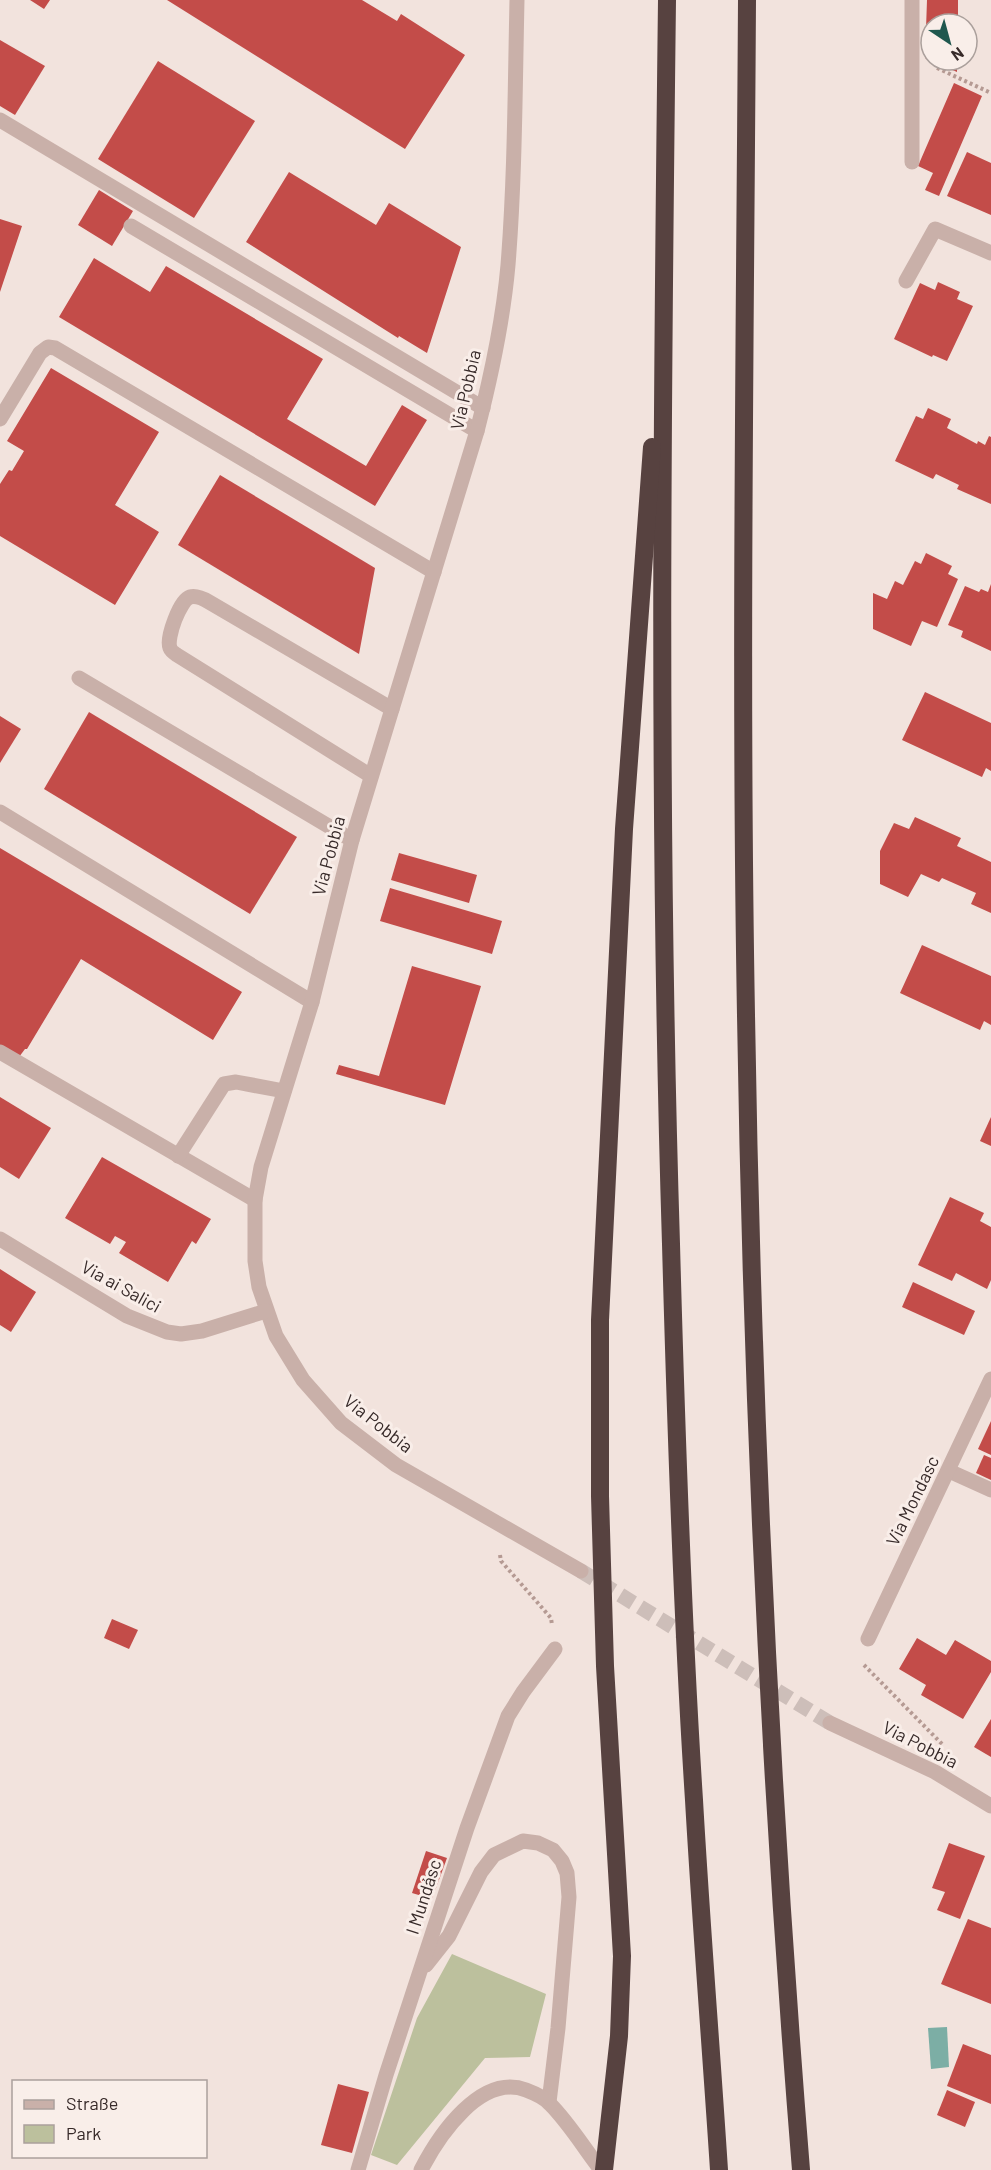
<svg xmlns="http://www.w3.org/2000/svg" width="991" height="2170" font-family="Barlow,sans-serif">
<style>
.green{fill:#bcc09d}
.water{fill:#7caea5}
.building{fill:#c34c49}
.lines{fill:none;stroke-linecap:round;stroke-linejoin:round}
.street-tunnel{stroke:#cdbeb9;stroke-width:15;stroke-dasharray:15 8;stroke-linecap:butt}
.path{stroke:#b59a93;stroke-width:4;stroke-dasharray:3 3;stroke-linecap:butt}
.lane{stroke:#c9b0a9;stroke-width:15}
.street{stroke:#c9b0a9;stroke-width:15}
.highway{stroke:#574240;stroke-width:18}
.labels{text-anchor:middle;stroke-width:6;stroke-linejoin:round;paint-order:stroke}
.street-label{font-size:18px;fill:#372a29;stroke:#f9eee9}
</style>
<rect width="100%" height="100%" fill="#f2e3dd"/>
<polygon class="green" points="452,1954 546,1994 530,2057 485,2058 397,2165 371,2155 417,2018"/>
<polygon class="water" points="947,2027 949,2067 931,2069 928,2028"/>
<g class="building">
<polygon points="30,0 50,0 44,9"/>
<polygon points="167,0 362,0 397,21 401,14 465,55 405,149"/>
<polygon points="927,0 958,0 958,24 931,24 931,60 957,60 957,72 925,58"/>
<polygon points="0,40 45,66 15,115 0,106"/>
<polygon points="158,61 255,121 194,218 98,159"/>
<polygon points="954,83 982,96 939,196 925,190 933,173 918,166"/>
<polygon points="967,152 991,163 991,215 947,196"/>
<polygon points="289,172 376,225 389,203 461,247 427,353 399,336 398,338 246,242"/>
<polygon points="99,190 133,211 112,246 78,225"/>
<polygon points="0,219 22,226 0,292"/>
<polygon points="94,258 150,292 166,266 323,359 287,419 366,466 402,405 427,420 375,506 59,317"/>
<polygon points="938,282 960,292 957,299 973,306 947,361 933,355 932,357 894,339 920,283 935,290"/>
<polygon points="51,368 159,432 115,505 159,532 115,605 0,536 0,484 9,470 12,471 24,451 7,441"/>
<polygon points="928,408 951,419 947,428 977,444 978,441 985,445 989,436 991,437 991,504 957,489 959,485 936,474 933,479 895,461 916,416 923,419"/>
<polygon points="220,475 375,568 359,654 178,545"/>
<polygon points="926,553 952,566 948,574 958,579 937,627 922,621 911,646 873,629 873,593 887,599 895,581 903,585 915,561 921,564"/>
<polygon points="991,584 991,651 961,637 963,631 948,625 965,586 979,592 981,589 988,592"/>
<polygon points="925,692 991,723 991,771 986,768 982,777 902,740"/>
<polygon points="89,712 297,837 250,914 44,789"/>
<polygon points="0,716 21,729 0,763"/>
<polygon points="915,817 961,838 957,846 991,862 991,913 971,904 976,893 942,878 939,882 921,874 908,897 880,884 880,851 894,823 909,829"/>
<polygon points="0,848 242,992 213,1040 81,959 27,1049 25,1049 19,1057 0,1046"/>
<polygon points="399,853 477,875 469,903 391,880"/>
<polygon points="390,888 502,921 492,954 380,921"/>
<polygon points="922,945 991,976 991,1025 984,1021 980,1030 900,993"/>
<polygon points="412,966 481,986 445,1105 336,1074 339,1065 379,1076"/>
<polygon points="0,1097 51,1128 19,1179 0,1167"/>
<polygon points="991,1117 991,1146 980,1141"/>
<polygon points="102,1157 211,1219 196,1244 192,1241 168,1282 119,1253 126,1242 115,1236 110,1244 65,1218"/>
<polygon points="950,1197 984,1213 980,1221 991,1227 991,1280 987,1289 956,1273 952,1281 918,1265"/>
<polygon points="0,1269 36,1292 11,1332 0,1325"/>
<polygon points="913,1282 975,1311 964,1335 902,1307"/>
<polygon points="991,1421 991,1455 978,1449"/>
<polygon points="984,1455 991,1458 991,1480 976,1473"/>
<polygon points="112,1619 138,1630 129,1649 104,1638"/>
<polygon points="917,1638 946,1655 955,1640 991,1661 991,1672 963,1719 921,1695 926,1685 899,1669"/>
<polygon points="991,1719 991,1757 974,1747"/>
<polygon points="949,1843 985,1856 960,1919 937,1910 945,1892 932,1888"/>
<polygon points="426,1851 447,1858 432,1899 412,1893"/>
<polygon points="968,1919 991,1928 991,2004 941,1984"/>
<polygon points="963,2044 991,2055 991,2104 947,2086"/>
<polygon points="338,2084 369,2092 352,2153 321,2145"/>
<polygon points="947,2090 975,2102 965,2127 937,2115"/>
</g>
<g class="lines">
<polyline class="street-tunnel" points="581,1571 830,1723"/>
<g class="path">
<polyline points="937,68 991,93"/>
<polyline points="500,1555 501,1561 551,1618 552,1625"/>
<polyline points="864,1665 943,1745"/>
</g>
<g class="lane">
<polyline points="0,120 483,408"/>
<polyline points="912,162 912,0"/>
<polyline points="131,226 477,431"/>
<polyline points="906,281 935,229 991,253"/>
<polyline points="0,419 40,353 48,347 55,348 434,572"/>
<polyline points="79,678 352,840"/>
<path d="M371,776L177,655C174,653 171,651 170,648C166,638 180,600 190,597C197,595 204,599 209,602L392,709"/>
<polyline points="0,812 312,1002"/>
<polyline points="0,1052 255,1200"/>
<polyline points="178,1156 224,1084 236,1082 284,1091"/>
<polyline points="949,1471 991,1490"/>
<polyline points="426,1965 449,1936 481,1872 494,1855 523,1841 538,1843 553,1850 562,1861 567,1873 569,1897 558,2028 549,2102"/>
<polyline points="358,2170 386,2075 467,1828 508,1716 523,1692 555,1649"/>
<path d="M421,2170C439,2135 481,2073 526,2090C534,2093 544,2097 550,2104C569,2123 584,2148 601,2170"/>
</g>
<g class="street">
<path d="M517,0C515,88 515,177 508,265C503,322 491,377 477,431L352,840L312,1002L261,1167L255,1200V1261L259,1287L276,1336L303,1380L341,1423L396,1465L581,1571"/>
<polyline points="0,1239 127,1316 167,1332 181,1334 202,1331 266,1311"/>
<polyline points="868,1639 991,1379"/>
<polyline points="830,1723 935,1772 991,1806"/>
</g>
<g class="highway">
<path d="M667,0C662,414 658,829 671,1244C676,1429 682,1615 694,1800C701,1923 711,2047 719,2170"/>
<path d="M747,0C745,338 740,677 746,1015C752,1400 770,1786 801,2170"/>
<polyline points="604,2170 619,2036 622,1956 605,1666 600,1496 600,1320 624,829 652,447"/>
</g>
</g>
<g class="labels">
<g class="street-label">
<text transform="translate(466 390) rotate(-77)" y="6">Via Pobbia</text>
<text transform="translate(329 856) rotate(-75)" y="6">Via Pobbia</text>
<text transform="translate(121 1287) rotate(29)" y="6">Via ai Salici</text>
<text transform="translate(378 1424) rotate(38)" y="6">Via Pobbia</text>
<text transform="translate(913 1501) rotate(-64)" y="6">Via Mondasc</text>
<text transform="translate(920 1745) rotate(27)" y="6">Via Pobbia</text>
<text transform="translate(424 1897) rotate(-72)" y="6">I Mundásc</text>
</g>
</g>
<rect x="12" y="2080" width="195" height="78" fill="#f9eee9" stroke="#aba09c" stroke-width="1.5"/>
<rect x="24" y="2100" width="30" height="9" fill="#c9b0a9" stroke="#aba09c" stroke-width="1.5"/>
<text x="66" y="2110" font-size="18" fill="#372a29">Straße</text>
<rect x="24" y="2125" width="30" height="18" fill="#bcc09d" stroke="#aba09c" stroke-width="1.5"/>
<text x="66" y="2140" font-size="18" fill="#372a29">Park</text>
<g transform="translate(949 42) rotate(144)"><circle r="28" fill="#f9eee9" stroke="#aba09c" stroke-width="1.5"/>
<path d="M0-4.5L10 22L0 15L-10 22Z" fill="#1f574e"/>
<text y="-9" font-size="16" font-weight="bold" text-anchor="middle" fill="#372a29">N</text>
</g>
</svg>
